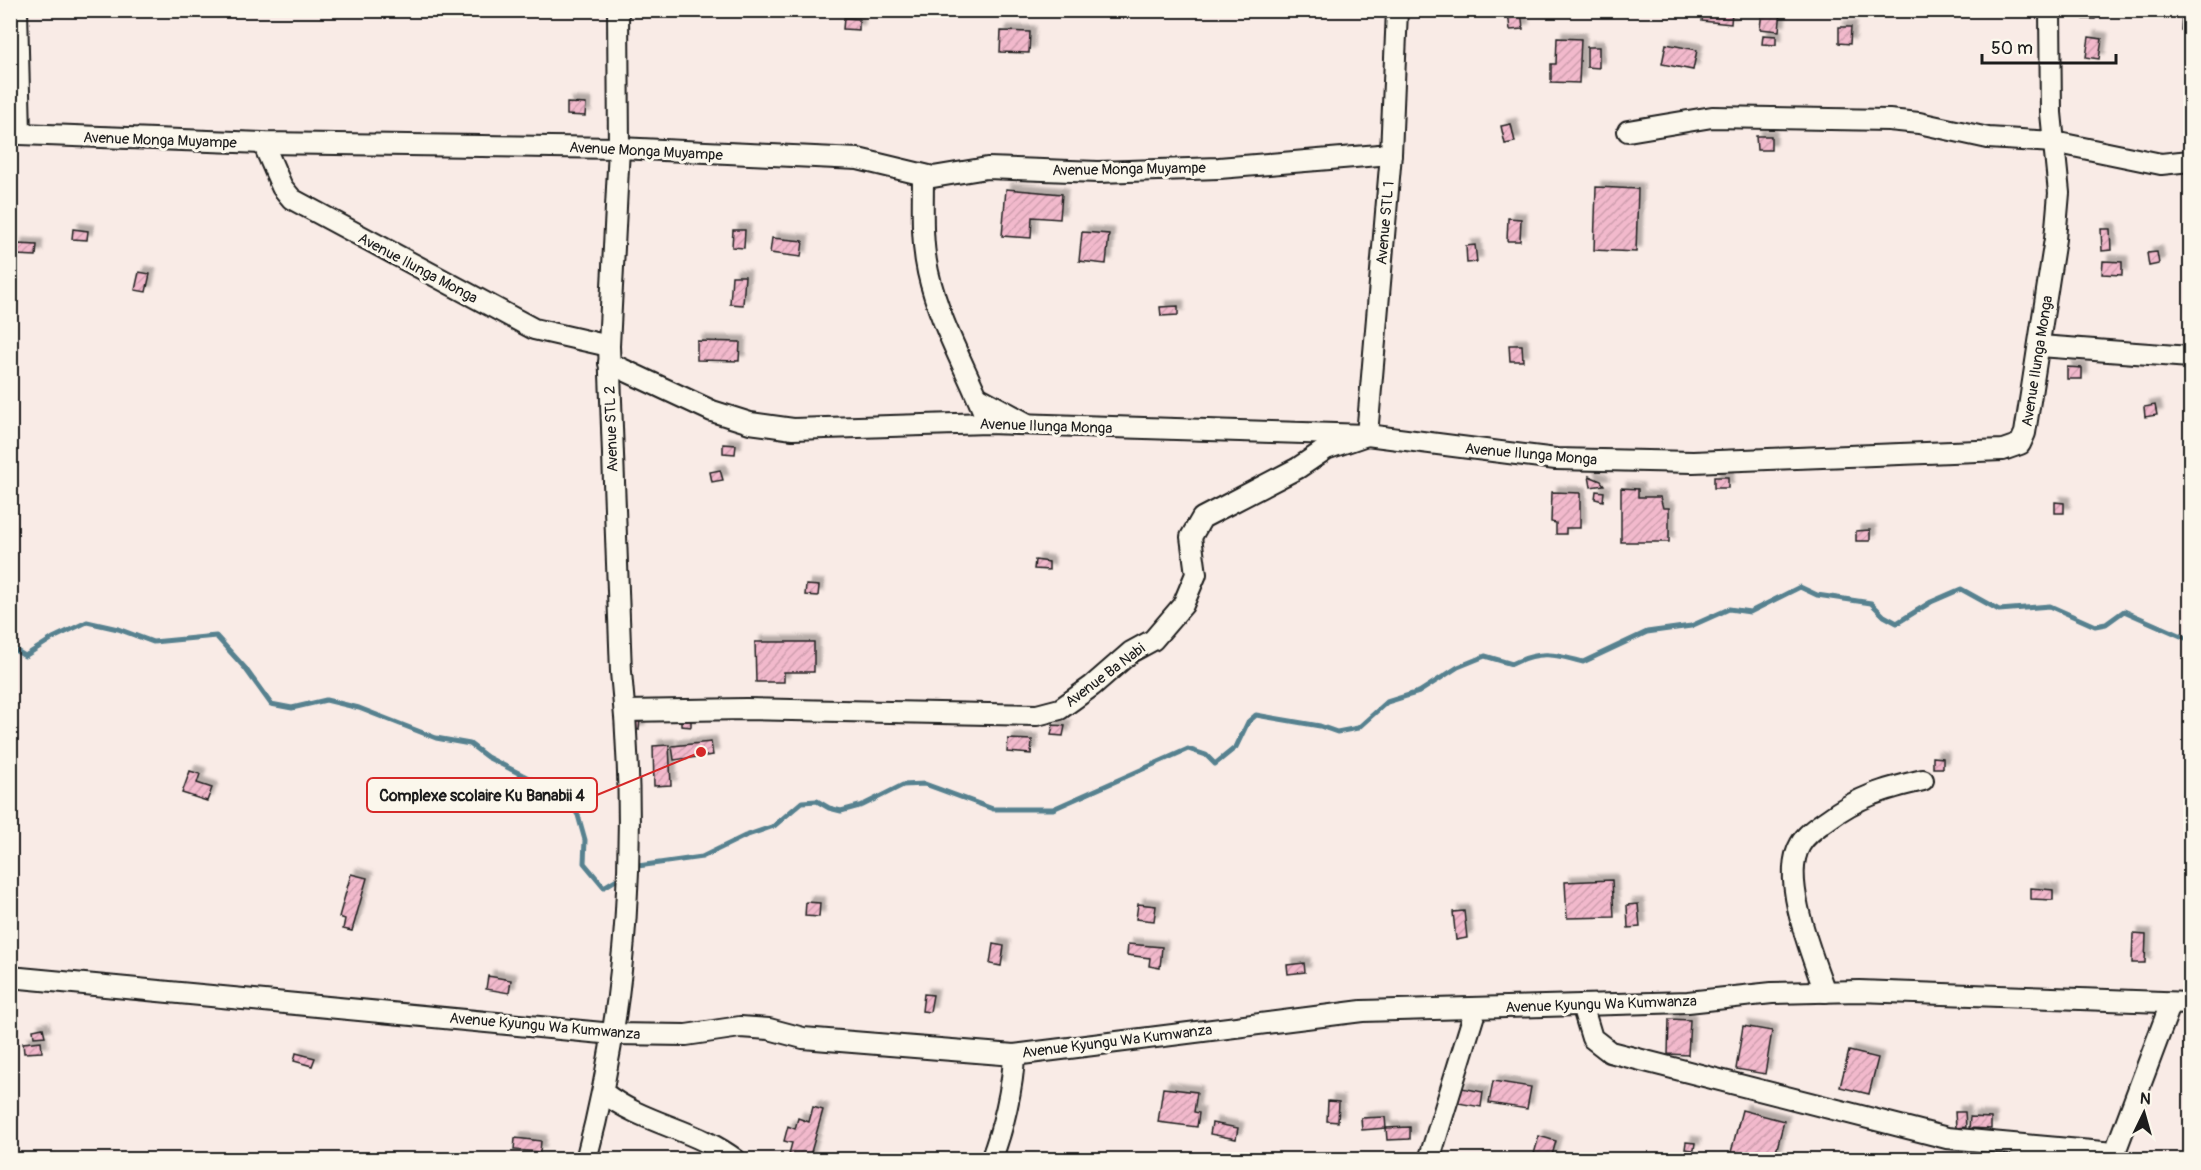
<svg xmlns="http://www.w3.org/2000/svg" width="2201" height="1170" font-family="Pangolin,sans-serif">
<style>
.wetland{fill:url(#wetland-marsh);stroke:#747a54;stroke-width:1.5}
.lines{fill:none;stroke-linecap:round;stroke-linejoin:round}
.stream{stroke:#56818f;stroke-width:5}
.building{fill:url(#building-hatch);stroke:#1c1c1c;stroke-width:1.5;filter:url(#shadow)}
.minor-casing{stroke:#1c1c1c;stroke-width:24}
.minor{stroke:#fbf7ec;stroke-width:20}
.labels{text-anchor:middle;stroke-width:6;stroke-linejoin:round;paint-order:stroke}
.street-label{font-size:15px;fill:#1c1c1c;stroke:#fbf7ec}
.leader{fill:none;stroke:#d62828;stroke-width:2}
.callout-dot{fill:#d62828;stroke:#fbf7ec;stroke-width:2}
.callout{fill:#fbf7ec;stroke:#d62828;stroke-width:2}
.callout-label{font-size:16px;text-anchor:middle;font-weight:bold;fill:#1c1c1c}
</style>
<defs>
<pattern id="wetland-marsh" width="20" height="14" patternUnits="userSpaceOnUse" patternTransform="scale(1.5)"><rect width="20" height="14" fill="#ccd88b"/><path d="M1 5h8M5 5V1M11 12h8M15 12V8" fill="none" stroke="#afb977"/></pattern>
<pattern id="building-hatch" width="6" height="6" patternUnits="userSpaceOnUse" patternTransform="scale(1.5)"><rect width="6" height="6" fill="#f2b9cc"/><path d="M-1 1l2-2M0 6l6-6M5 7l2-2" fill="none" stroke="#cf9eaf"/></pattern>
<filter id="shadow"><feDropShadow dx="5.5" dy="-5.5" stdDeviation="1.5" flood-color="#0004"/></filter>
</defs>
<rect width="100%" height="100%" fill="#f9ebe6"/>
<filter id="ink" filterUnits="userSpaceOnUse"><feTurbulence type="fractalNoise" baseFrequency=".0167" numOctaves="2"/><feDisplacementMap in="SourceGraphic" scale="12" xChannelSelector="R" yChannelSelector="G"/><feConvolveMatrix kernelMatrix="1 2 1 2 8 2 1 2 1" color-interpolation-filters="sRGB"/></filter>
<g filter="url(#ink)">
<polygon class="wetland" points="2190,617 2190,707 2184,707"/>
<g class="lines">
<g class="stream">
<polyline points="10,647 25,656 53,638 87,622 118,629 153,642 216,636 245,668 271,704 292,708 326,700 359,708 436,738 470,744 487,757 566,797 578,815 585,840 584,863 604,887 624,875"/>
<path d="M632,870L638,866L702,857L745,836L774,826L802,802L817,801L829,808L841,811L863,805L903,785L925,784L993,809H1053L1188,749L1206,755L1215,764L1236,747L1248,722L1256,715L1320,726L1337,732L1358,728L1387,702L1419,692L1458,667L1485,656L1512,664C1540,650 1554,654 1583,662L1647,632L1691,626L1729,609L1750,612L1800,587L1817,595L1871,603L1884,616L1897,623L1931,602L1961,589L1999,610L2050,606L2095,626L2106,624L2124,611L2190,640"/>
</g>
</g>
<g class="building">
<polygon points="893,10 913,10 912,15 893,13"/>
<polygon points="1521,10 1523,29 1510,30 1508,12"/>
<polygon points="1703,10 1732,11 1731,24 1702,21"/>
<polygon points="1762,10 1781,10 1779,31 1760,29"/>
<polygon points="2084,10 2096,10 2095,19 2083,19"/>
<polygon points="2182,12 2190,13 2190,31 2181,30"/>
<polygon points="844,18 859,19 859,30 843,29"/>
<polygon points="1839,27 1851,27 1850,44 1839,43"/>
<polygon points="1001,31 1030,32 1029,53 1000,52"/>
<polygon points="1763,35 1776,36 1776,45 1762,44"/>
<polygon points="2089,37 2102,39 2099,59 2086,57"/>
<polygon points="1557,38 1581,39 1579,83 1551,82 1551,64 1556,64"/>
<polygon points="1666,44 1697,50 1693,70 1662,64"/>
<polygon points="1587,47 1599,47 1599,68 1587,67"/>
<polygon points="567,103 586,104 585,116 567,115"/>
<polygon points="1511,124 1515,142 1505,144 1501,126"/>
<polygon points="1756,136 1771,136 1771,150 1757,150"/>
<polygon points="1596,187 1638,189 1636,252 1594,250"/>
<polygon points="1006,189 1062,194 1060,219 1032,217 1031,238 1002,236"/>
<polygon points="1508,218 1521,219 1520,241 1507,241"/>
<polygon points="73,229 88,231 87,240 72,239"/>
<polygon points="2101,229 2110,229 2111,250 2102,251"/>
<polygon points="733,230 745,230 744,248 732,247"/>
<polygon points="1082,232 1109,234 1106,264 1079,261"/>
<polygon points="772,238 803,241 801,257 770,253"/>
<polygon points="17,244 37,245 36,256 16,255"/>
<polygon points="1475,245 1477,262 1467,263 1466,246"/>
<polygon points="2157,252 2159,264 2149,266 2147,253"/>
<polygon points="2103,261 2122,262 2122,275 2102,274"/>
<polygon points="139,272 150,274 146,292 135,290"/>
<polygon points="732,276 745,276 743,305 730,304"/>
<polygon points="1178,306 1178,315 1161,316 1160,307"/>
<polygon points="697,341 740,342 739,361 697,360"/>
<polygon points="1509,345 1522,345 1523,361 1510,361"/>
<polygon points="2067,367 2082,368 2082,379 2067,379"/>
<polygon points="2155,405 2157,415 2145,417 2144,407"/>
<polygon points="723,444 736,445 735,454 723,453"/>
<polygon points="720,470 723,480 712,482 710,472"/>
<polygon points="1589,476 1601,481 1604,485 1591,487"/>
<rect x="1714" y="477" width="14" height="11"/>
<polygon points="1621,488 1638,489 1638,497 1660,497 1663,508 1669,508 1669,542 1621,542"/>
<polygon points="1596,491 1604,492 1603,501 1595,499"/>
<polygon points="1552,492 1580,493 1580,528 1566,528 1566,534 1556,534 1556,523 1551,522"/>
<polygon points="2055,502 2064,503 2064,513 2055,513"/>
<polygon points="1870,530 1870,541 1856,541 1856,531"/>
<polygon points="1035,560 1049,562 1049,570 1034,569"/>
<polygon points="806,585 819,586 818,596 805,595"/>
<polygon points="755,642 814,642 814,672 784,672 784,682 756,682"/>
<polygon points="681,717 691,717 691,727 681,726"/>
<polygon points="628,719 640,719 639,730 627,729"/>
<polygon points="1053,725 1065,726 1063,736 1051,735"/>
<polygon points="1008,739 1032,740 1031,754 1007,752"/>
<polygon points="711,742 713,755 674,760 672,746"/>
<polygon points="669,745 671,785 654,786 653,746"/>
<polygon points="1933,757 1943,758 1943,768 1933,768"/>
<polygon points="190,771 200,774 197,783 212,788 207,801 182,793"/>
<polygon points="351,874 367,878 352,931 343,929 345,919 339,917"/>
<polygon points="1612,880 1614,917 1567,918 1565,882"/>
<polygon points="2031,888 2053,890 2053,900 2031,899"/>
<polygon points="806,902 820,903 819,917 805,916"/>
<polygon points="1138,904 1156,906 1154,921 1136,919"/>
<polygon points="1638,904 1640,927 1628,928 1627,905"/>
<polygon points="1464,911 1467,938 1456,940 1453,912"/>
<polygon points="2133,934 2146,935 2145,963 2132,963"/>
<polygon points="993,944 1004,946 1001,966 990,964"/>
<polygon points="1128,944 1162,947 1160,968 1149,966 1150,958 1127,955"/>
<polygon points="1304,963 1305,972 1288,974 1287,965"/>
<polygon points="488,976 511,980 509,993 486,989"/>
<polygon points="924,994 933,995 930,1012 922,1011"/>
<polygon points="1669,1019 1690,1020 1688,1055 1668,1054"/>
<polygon points="1743,1026 1772,1031 1765,1074 1736,1069"/>
<polygon points="43,1028 45,1036 34,1037 33,1030"/>
<polygon points="41,1041 42,1052 24,1053 23,1043"/>
<polygon points="1849,1051 1878,1058 1869,1094 1840,1087"/>
<polygon points="296,1053 315,1058 312,1066 294,1061"/>
<polygon points="1493,1081 1531,1087 1527,1109 1489,1103"/>
<polygon points="1163,1088 1197,1092 1194,1112 1199,1113 1197,1127 1158,1122"/>
<polygon points="1462,1088 1483,1092 1481,1107 1458,1103"/>
<polygon points="1328,1101 1339,1102 1338,1122 1327,1121"/>
<polygon points="813,1107 823,1110 809,1159 789,1154 792,1143 784,1141 788,1126 795,1129 798,1118 809,1122"/>
<polygon points="1742,1110 1784,1121 1774,1160 1729,1160"/>
<polygon points="1955,1112 1965,1112 1966,1127 1956,1128"/>
<polygon points="1385,1117 1386,1128 1362,1130 1361,1118"/>
<polygon points="1970,1117 1991,1118 1991,1129 1969,1128"/>
<polygon points="1212,1123 1238,1128 1236,1139 1210,1134"/>
<polygon points="1410,1127 1410,1139 1387,1140 1386,1128"/>
<polygon points="1539,1136 1556,1141 1551,1159 1534,1154"/>
<polygon points="515,1138 541,1141 540,1152 514,1150"/>
<polygon points="1686,1142 1695,1143 1694,1150 1685,1149"/>
</g>
<g class="lines">
<defs>
<g id="minor">
<polyline points="17,10 20,134 263,143 619,148 858,159 933,177 987,168 1098,172 1219,168 1391,154"/>
<polyline points="1628,131 1712,117 1889,120 1919,123 1988,138 2054,142 2161,164 2190,161"/>
<polyline points="263,143 282,187 292,199 534,329 609,346"/>
<path d="M923,175C923,207 921,241 928,272C940,326 969,373 988,423"/>
<polyline points="2040,346 2190,357"/>
<polyline points="609,363 712,411 750,423 793,429 988,423 1367,435 1556,459 1693,462 2003,450 2020,444 2025,433 2055,239 2059,193 2051,113 2050,10"/>
<polyline points="978,397 1026,423"/>
<polyline points="625,711 746,709 1037,715 1060,709 1092,686 1131,652 1153,640 1183,605 1196,574 1191,537 1202,518 1298,468 1326,449 1367,435 1391,154 1397,10"/>
<polyline points="10,977 613,1034 686,1035 740,1027 769,1029 803,1038 1014,1055 1362,1011 1688,1002 1772,993 1859,991 2190,1003"/>
<path d="M1825,992C1813,958 1780,879 1800,845C1806,834 1817,827 1827,820C1859,796 1885,789 1923,780"/>
<polyline points="1582,1005 1592,1038 1610,1052 1947,1138 2114,1153"/>
<path d="M604,1093C643,1124 696,1129 736,1160"/>
<path d="M586,1160C628,1004 638,832 621,672L609,346L619,148L618,10"/>
<path d="M991,1160C1003,1129 1013,1087 1014,1055"/>
<polyline points="1429,1160 1476,1008"/>
<polyline points="2112,1160 2171,1003"/>
</g>
</defs>
<use href="#minor" class="minor-casing"/>
<use href="#minor" class="minor"/>
</g>
</g>
<g class="labels">
<g class="street-label">
<text transform="translate(160 140) rotate(2)" y="5">Avenue Monga Muyampe</text>
<text transform="translate(646 151) rotate(3)" y="5">Avenue Monga Muyampe</text>
<text transform="translate(1129 169) rotate(-1)" y="5">Avenue Monga Muyampe</text>
<text transform="translate(1385 223) rotate(-85)" y="5">Avenue STL 1</text>
<text transform="translate(418 268) rotate(28)" y="5">Avenue Ilunga Monga</text>
<text transform="translate(2037 361) rotate(-81)" y="5">Avenue Ilunga Monga</text>
<text transform="translate(1046 426) rotate(2)" y="5">Avenue Ilunga Monga</text>
<text transform="translate(611 429) rotate(-92)" y="5">Avenue STL 2</text>
<text transform="translate(1531 454) rotate(5)" y="5">Avenue Ilunga Monga</text>
<text transform="translate(1105 675) rotate(-37)" y="5">Avenue Ba Nabi</text>
<text transform="translate(1601 1004) rotate(-2)" y="5">Avenue Kyungu Wa Kumwanza</text>
<text transform="translate(545 1026) rotate(5)" y="5">Avenue Kyungu Wa Kumwanza</text>
<text transform="translate(1117 1041) rotate(-7)" y="5">Avenue Kyungu Wa Kumwanza</text>
</g>
</g>
<path class="leader" d="M701 752L597 795"/>
<circle class="callout-dot" cx="701" cy="752" r="6"/>
<rect class="callout" x="367" y="778" width="230" height="34" rx="6"/>
<g class="callout-label">
<text x="482" y="801">Complexe scolaire Ku Banabii 4</text>
</g>
<rect width="2201" height="1170" fill="none" stroke="#fbf7ec" stroke-width="36"/>
<rect x="18" y="18" width="2165" height="1134" fill="none" stroke="#1c1c1c" stroke-width="2" filter="url(#ink)"/>
<g transform="translate(2144 1113) rotate(5)" stroke="#fbf7ec" stroke-width="4.5" paint-order="stroke">
<path d="M0-4.5L10 22L0 15L-10 22Z" fill="#1c1c1c"/>
<text y="-9" font-size="16" font-weight="bold" text-anchor="middle" fill="#1c1c1c">N</text>
</g>
<path d="M1982 54v9h134v-9" fill="none" stroke="#1c1c1c" stroke-width="3"/>
<text x="1991" y="54" font-size="18" fill="#1c1c1c" stroke="#fbf7ec" stroke-width="4.5" paint-order="stroke">50 m</text>
</svg>
